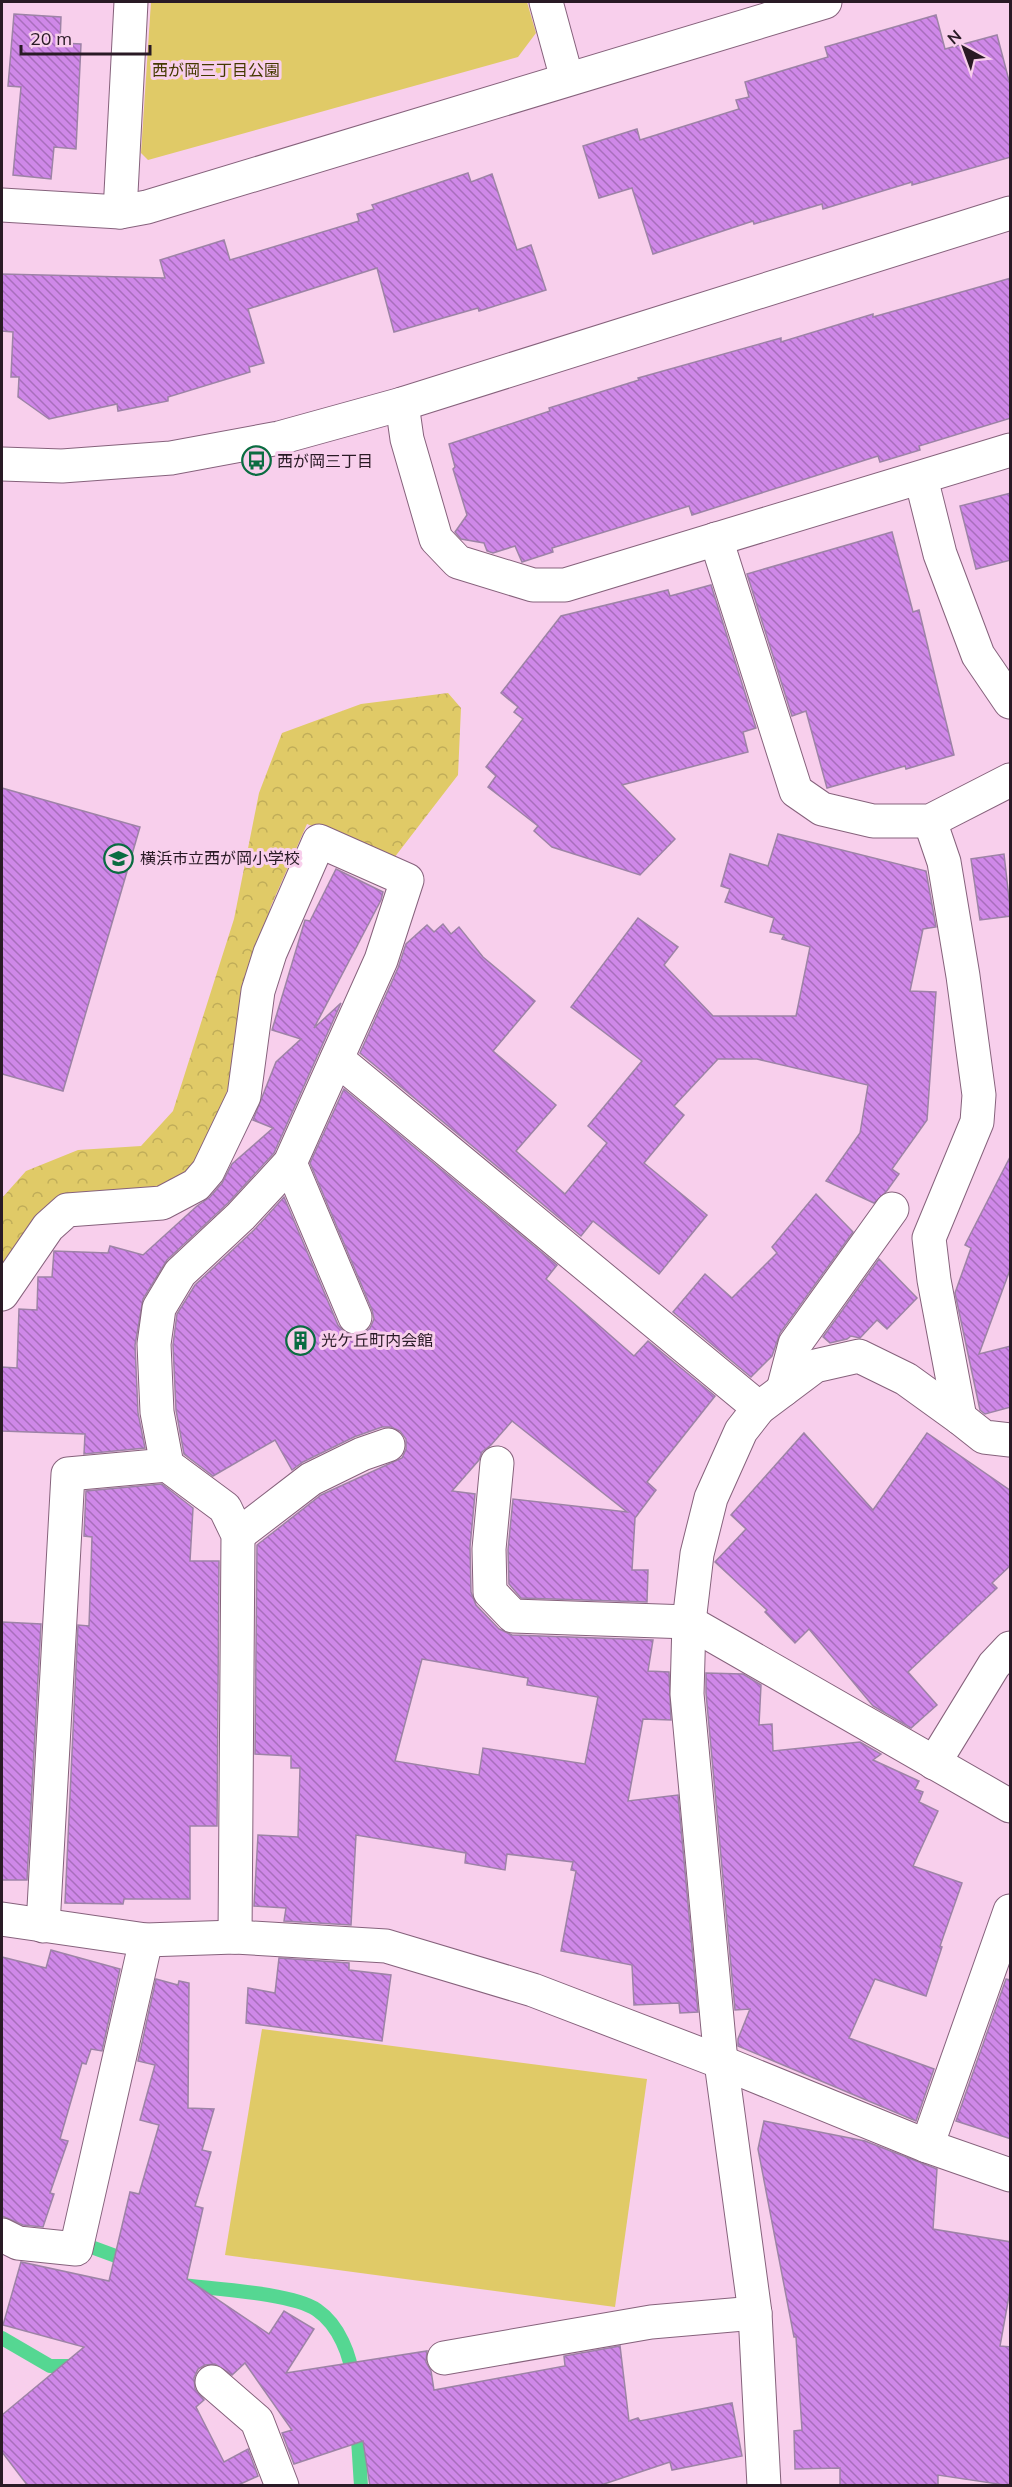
<svg xmlns="http://www.w3.org/2000/svg" width="1012" height="2487" font-family="Mulish,'Noto Sans JP',sans-serif">
<style>
.forest{fill:url(#forest-crowns)}
.green{fill:#e0ca67}
.lines{fill:none;stroke-linecap:round;stroke-linejoin:round}
.stream{stroke:#55d792;stroke-width:14}
.building{fill:url(#building-back-hatch);stroke:#9d83a6;stroke-width:1.5;fill-rule:evenodd}
.street-casing{stroke:#86627c;stroke-width:35}
.secondary-casing{stroke:#86627c;stroke-width:35}
.street{stroke:#fff;stroke-width:33}
.secondary{stroke:#fff;stroke-width:33}
.labels{text-anchor:middle;stroke-width:6;stroke-linejoin:round;paint-order:stroke}
.park-label{font-size:16px;fill:#443900;stroke:#f8cfec}
.poi-label{font-size:16px;fill:#291a25;stroke:#f8cfec;text-anchor:start}
</style>
<defs>
<pattern id="forest-crowns" width="20" height="18" patternUnits="userSpaceOnUse" patternTransform="scale(1.5)"><rect width="20" height="18" fill="#e0ca67"/><path d="M2 6a3 3 0 1 1 6 0M12 15a3 3 0 1 1 6 0" fill="none" stroke="#c0ad59"/></pattern>
<pattern id="building-back-hatch" width="6" height="6" patternUnits="userSpaceOnUse" patternTransform="scale(1.5)"><rect width="6" height="6" fill="#cf88e8"/><path d="M-1 5l2 2M0 0l6 6M5-1l2 2" fill="none" stroke="#a86ebc"/></pattern>
</defs>
<rect width="100%" height="100%" fill="#f8cfec"/>
<polygon class="forest" points="448,693 461,708 458,775 394,858 307,824 271,906 244,995 232,1072 218,1125 192,1168 163,1194 119,1194 2,1274 2,1198 26,1171 78,1150 141,1146 173,1111 234,919 259,793 282,733 361,704"/>
<g class="green">
<polygon points="151,2 527,2 536,33 518,57 148,160 141,153"/>
<polygon points="262,2029 647,2079 615,2307 225,2255"/>
</g>
<g class="lines">
<g class="stream">
<polyline points="94,2248 132,2262"/>
<path d="M182,2285C214,2289 293,2293 317,2310C339,2325 351,2356 353,2381"/>
<polyline points="2,2338 50,2366 79,2366"/>
<polyline points="357,2424 361,2486"/>
</g>
</g>
<g class="building">
<polygon points="14,14 61,17 60,43 81,44 76,149 54,147 51,179 13,175 21,87 8,86"/>
<polygon points="936,15 945,49 997,35 1011,88 1011,157 912,185 912,182 823,209 822,204 754,224 753,221 653,254 632,188 599,198 583,146 637,129 640,140 739,109 736,100 749,97 745,82 828,57 825,47"/>
<polygon points="468,173 471,182 492,174 517,250 531,245 546,290 479,311 478,308 394,332 377,268 248,309 264,363 249,367 250,372 168,397 168,401 118,411 117,404 49,419 18,397 19,377 11,377 13,332 2,331 2,274 165,278 160,260 224,240 230,260 359,221 357,214 374,209 372,205"/>
<polygon points="1011,278 1011,418 919,446 920,450 880,462 878,456 692,515 689,506 552,548 553,552 522,562 515,546 493,553 487,551 484,543 461,539 455,532 467,515 453,469 455,467 449,444 550,411 549,408 639,380 638,378 781,338 781,342 873,314 873,317"/>
<polygon points="1011,493 1011,560 976,569 960,506"/>
<polygon points="892,532 913,612 919,610 954,755 906,769 905,766 827,788 806,711 792,716 747,574"/>
<polygon points="711,585 756,728 743,732 748,752 622,785 675,839 640,875 552,847 534,831 538,826 488,787 496,776 486,767 523,719 514,712 518,707 501,693 561,616 668,590 670,596"/>
<polygon points="2,788 140,827 63,1091 2,1074"/>
<polygon points="778,834 926,871 936,927 923,929 910,991 936,992 927,1120 892,1169 899,1174 886,1192 874,1203 826,1181 860,1133 868,1085 757,1059 718,1059 674,1106 684,1115 644,1163 707,1215 659,1274 593,1221 581,1236 360,1053 398,968 406,944 427,925 434,932 443,924 451,934 459,927 483,957 535,1001 493,1051 556,1105 516,1151 565,1194 607,1143 588,1126 642,1061 571,1007 638,918 678,947 664,965 713,1016 796,1016 810,947 782,939 784,935 770,932 774,918 725,902 730,889 721,886 730,854 768,866"/>
<polygon points="1004,854 1011,916 980,920 971,859"/>
<polygon points="336,869 383,892 381,900 314,1028 341,1003 274,1153 228,1203 167,1260 143,1299 135,1345 138,1413 145,1448 84,1454 85,1434 2,1431 2,1367 17,1368 19,1309 37,1310 38,1277 52,1277 54,1251 108,1253 110,1246 143,1255 197,1206 210,1197 222,1183 232,1164 273,1128 253,1120 276,1062 301,1039 272,1030 305,920 310,921"/>
<path d="M344,1089L557,1265L546,1279L634,1356L648,1341L715,1396L647,1482L656,1490L635,1518L632,1570H648L647,1602L521,1598L509,1584L508,1550L513,1499L627,1512L512,1421L491,1445L482,1452L479,1460L452,1491L475,1494L470,1547L471,1592L476,1605L499,1629L512,1635L653,1640L648,1671L669,1672L671,1720L643,1719L628,1801L678,1795L698,2012L680,2013L679,2003L634,2005L632,1965L561,1951L576,1871L571,1870L573,1862L507,1854L505,1870L465,1863L466,1853L356,1835L351,1925L284,1921L286,1908L254,1906L258,1835L298,1837L300,1768H291V1756L255,1754L257,1545L321,1495L402,1458L406,1449V1439L400,1431L391,1427H382L354,1437L303,1462L292,1470L275,1440L213,1476L184,1454L176,1410L173,1345L177,1314L195,1285L254,1230L284,1197L338,1325L344,1332L353,1336L363,1334L370,1328L374,1319L372,1310L310,1163ZM422,1659L528,1678L527,1685L598,1697L585,1764L483,1748L479,1775L395,1761Z"/>
<polygon points="1011,1155 1011,1267 979,1354 1011,1346 1011,1407 985,1414 980,1410 955,1293 971,1248 965,1245"/>
<polygon points="816,1194 853,1232 780,1333 772,1356 751,1377 673,1312 705,1274 732,1298 777,1253 772,1247"/>
<polygon points="879,1259 917,1298 887,1329 877,1320 860,1338 851,1336 847,1339 830,1343 823,1337"/>
<polygon points="804,1433 873,1510 927,1433 1011,1491 1011,1565 992,1583 997,1588 908,1672 937,1705 911,1728 873,1706 809,1629 795,1643 765,1612 767,1610 715,1562 746,1529 731,1515"/>
<polygon points="162,1484 193,1508 190,1561 219,1561 217,1826 190,1826 190,1899 124,1899 123,1904 65,1903 78,1625 89,1626 92,1537 84,1536 86,1491"/>
<polygon points="2,1622 41,1624 27,1880 2,1880"/>
<polygon points="706,1673 743,1674 761,1685 759,1725 772,1724 773,1751 860,1742 881,1754 873,1760 919,1781 915,1789 923,1792 919,1802 938,1811 913,1866 962,1883 940,1946 942,1947 926,1996 875,1979 849,2038 934,2069 916,2121 738,2046 738,2039 750,2009 735,2010 706,1693"/>
<polygon points="51,1950 120,1969 102,2051 91,2049 86,2064 82,2063 60,2139 68,2141 50,2193 54,2194 43,2227 23,2225 2,2216 2,1957 46,1968"/>
<polygon points="279,1958 349,1963 349,1970 391,1975 382,2041 246,2023 248,1988 275,1993"/>
<polygon points="156,1979 178,1985 179,1981 189,1983 188,2108 214,2109 202,2150 211,2152 195,2206 203,2208 187,2279 269,2334 284,2311 314,2329 286,2373 427,2351 426,2362 431,2371 434,2390 565,2366 564,2356 620,2346 629,2421 638,2418 640,2421 732,2403 742,2456 672,2470 670,2462 598,2486 370,2486 363,2441 294,2464 282,2433 292,2430 245,2363 232,2375 215,2364 205,2365 198,2369 194,2378 195,2389 204,2400 196,2407 224,2462 248,2449 258,2476 236,2486 28,2486 2,2452 2,2415 84,2347 3,2325 21,2262 109,2281 130,2192 139,2194 159,2125 140,2120 155,2065 138,2061"/>
<polygon points="1006,1979 1011,1980 1011,2139 956,2121"/>
<polygon points="764,2121 865,2141 937,2169 933,2229 1011,2242 1011,2285 1000,2346 1011,2347 1011,2486 938,2475 938,2486 840,2486 840,2468 795,2469 794,2431 802,2430 796,2337 794,2337 758,2149"/>
</g>
<g class="lines">
<defs>
<g id="street">
<polyline points="546,2 567,79"/>
<polyline points="2,205 120,212 147,207 825,2"/>
<polyline points="120,212 131,2"/>
<polyline points="402,404 407,439 436,539 458,562 533,585 565,585 1010,450"/>
<polyline points="921,478 940,554 978,655 1010,702"/>
<polyline points="716,539 796,791 822,809 873,821 930,821 1010,780"/>
<polyline points="930,821 944,862 963,976 979,1095 977,1122 929,1238 934,1280 960,1418"/>
<polyline points="337,1059 759,1408"/>
<polyline points="290,1163 355,1317"/>
<polyline points="2,1294 48,1227 67,1210 162,1203 196,1185 208,1171 244,1096 258,991 270,953 319,841 407,880 381,960 290,1163 241,1216 180,1273 159,1308 154,1344 157,1412 167,1465 225,1508 238,1535 235,1937"/>
<polyline points="783,1390 795,1344 892,1209"/>
<polyline points="497,1463 489,1549 490,1592 513,1616 689,1622 1010,1806"/>
<polyline points="238,1535 311,1479 362,1454 388,1445"/>
<polyline points="934,1763 994,1665 1010,1648"/>
<polyline points="2,1919 146,1940 235,1937 386,1946 533,1990 721,2062 927,2146 1010,2175"/>
<polyline points="43,1926 68,1474 167,1465"/>
<polyline points="927,2146 1010,1911"/>
<polyline points="2,2235 18,2243 76,2249 146,1940"/>
<polyline points="444,2358 651,2322 755,2313"/>
<polyline points="212,2382 257,2421 282,2486"/>
<polyline points="764,2486 755,2313 721,2062 687,1694 689,1622 697,1554 711,1498 741,1431 759,1408 815,1366 859,1356 906,1379 960,1418 984,1437 1010,1440"/>
</g>
<polyline id="secondary" points="2,464 62,466 171,458 279,438 402,404 1010,213"/>
</defs>
<use href="#street" class="street-casing"/>
<use href="#secondary" class="secondary-casing"/>
<use href="#street" class="street"/>
<use href="#secondary" class="secondary"/>
</g>
<defs>
<symbol id="bus-ring" viewBox="-11 -11 22 22"><circle r="9.5" fill="#f8cfec" stroke="#0a6c41" stroke-width="1.5"/><path d="M-5-6H5V4H4V6H2V4H-2V6H-4V4H-5ZM-3.5-4V0h7V-4ZM-3.5 1.2v1.5H-2V1.2ZM2 1.2v1.5H3.5V1.2Z" fill="#0a6c41"/></symbol>
<symbol id="school-ring" viewBox="-11 -11 22 22"><circle r="9.5" fill="#f8cfec" stroke="#0a6c41" stroke-width="1.5"/><path d="M0-5L7-2L0 1L-7-2ZM-4 1L0 2.5L4 1V4Q0 6-4 4Z" fill="#0a6c41"/></symbol>
<symbol id="building-ring" viewBox="-11 -11 22 22"><circle r="9.5" fill="#f8cfec" stroke="#0a6c41" stroke-width="1.5"/><path d="M-4-6H4V6H1V3H-1V6H-4ZM-2.5-4.3h1.7v1.8h-1.7ZM.8-4.3h1.7v1.8H.8ZM-2.5-1h1.7V.8h-1.7ZM.8-1h1.7V.8H.8Z" fill="#0a6c41"/></symbol>
</defs>
<g fill-rule="evenodd">
<use href="#bus-ring" x="240" y="444" width="33" height="33"/>
<use href="#school-ring" x="102" y="842" width="33" height="33"/>
<use href="#building-ring" x="284" y="1324" width="33" height="33"/>
</g>
<g class="labels">
<g class="park-label">
<text x="216" y="76">西が岡三丁目公園</text>
</g>
<g class="poi-label">
<text x="277" y="467">西が岡三丁目</text>
<text x="140" y="864">横浜市立西が岡小学校</text>
<text x="321" y="1346">光ケ丘町内会館</text>
</g>
</g>
<rect width="1012" height="2487" fill="none" stroke="#291a25" stroke-width="6"/>
<g transform="translate(964 48) rotate(319)" stroke="#f8cfec" stroke-width="4.5" paint-order="stroke">
<path d="M0-4.5L10 22L0 15L-10 22Z" fill="#291a25"/>
<text y="-9" font-size="16" font-weight="bold" text-anchor="middle" fill="#291a25">N</text>
</g>
<path d="M21 45v9h129v-9" fill="none" stroke="#291a25" stroke-width="3"/>
<text x="30" y="45" font-size="18" fill="#291a25" stroke="#f8cfec" stroke-width="4.5" paint-order="stroke">20 m</text>
</svg>
